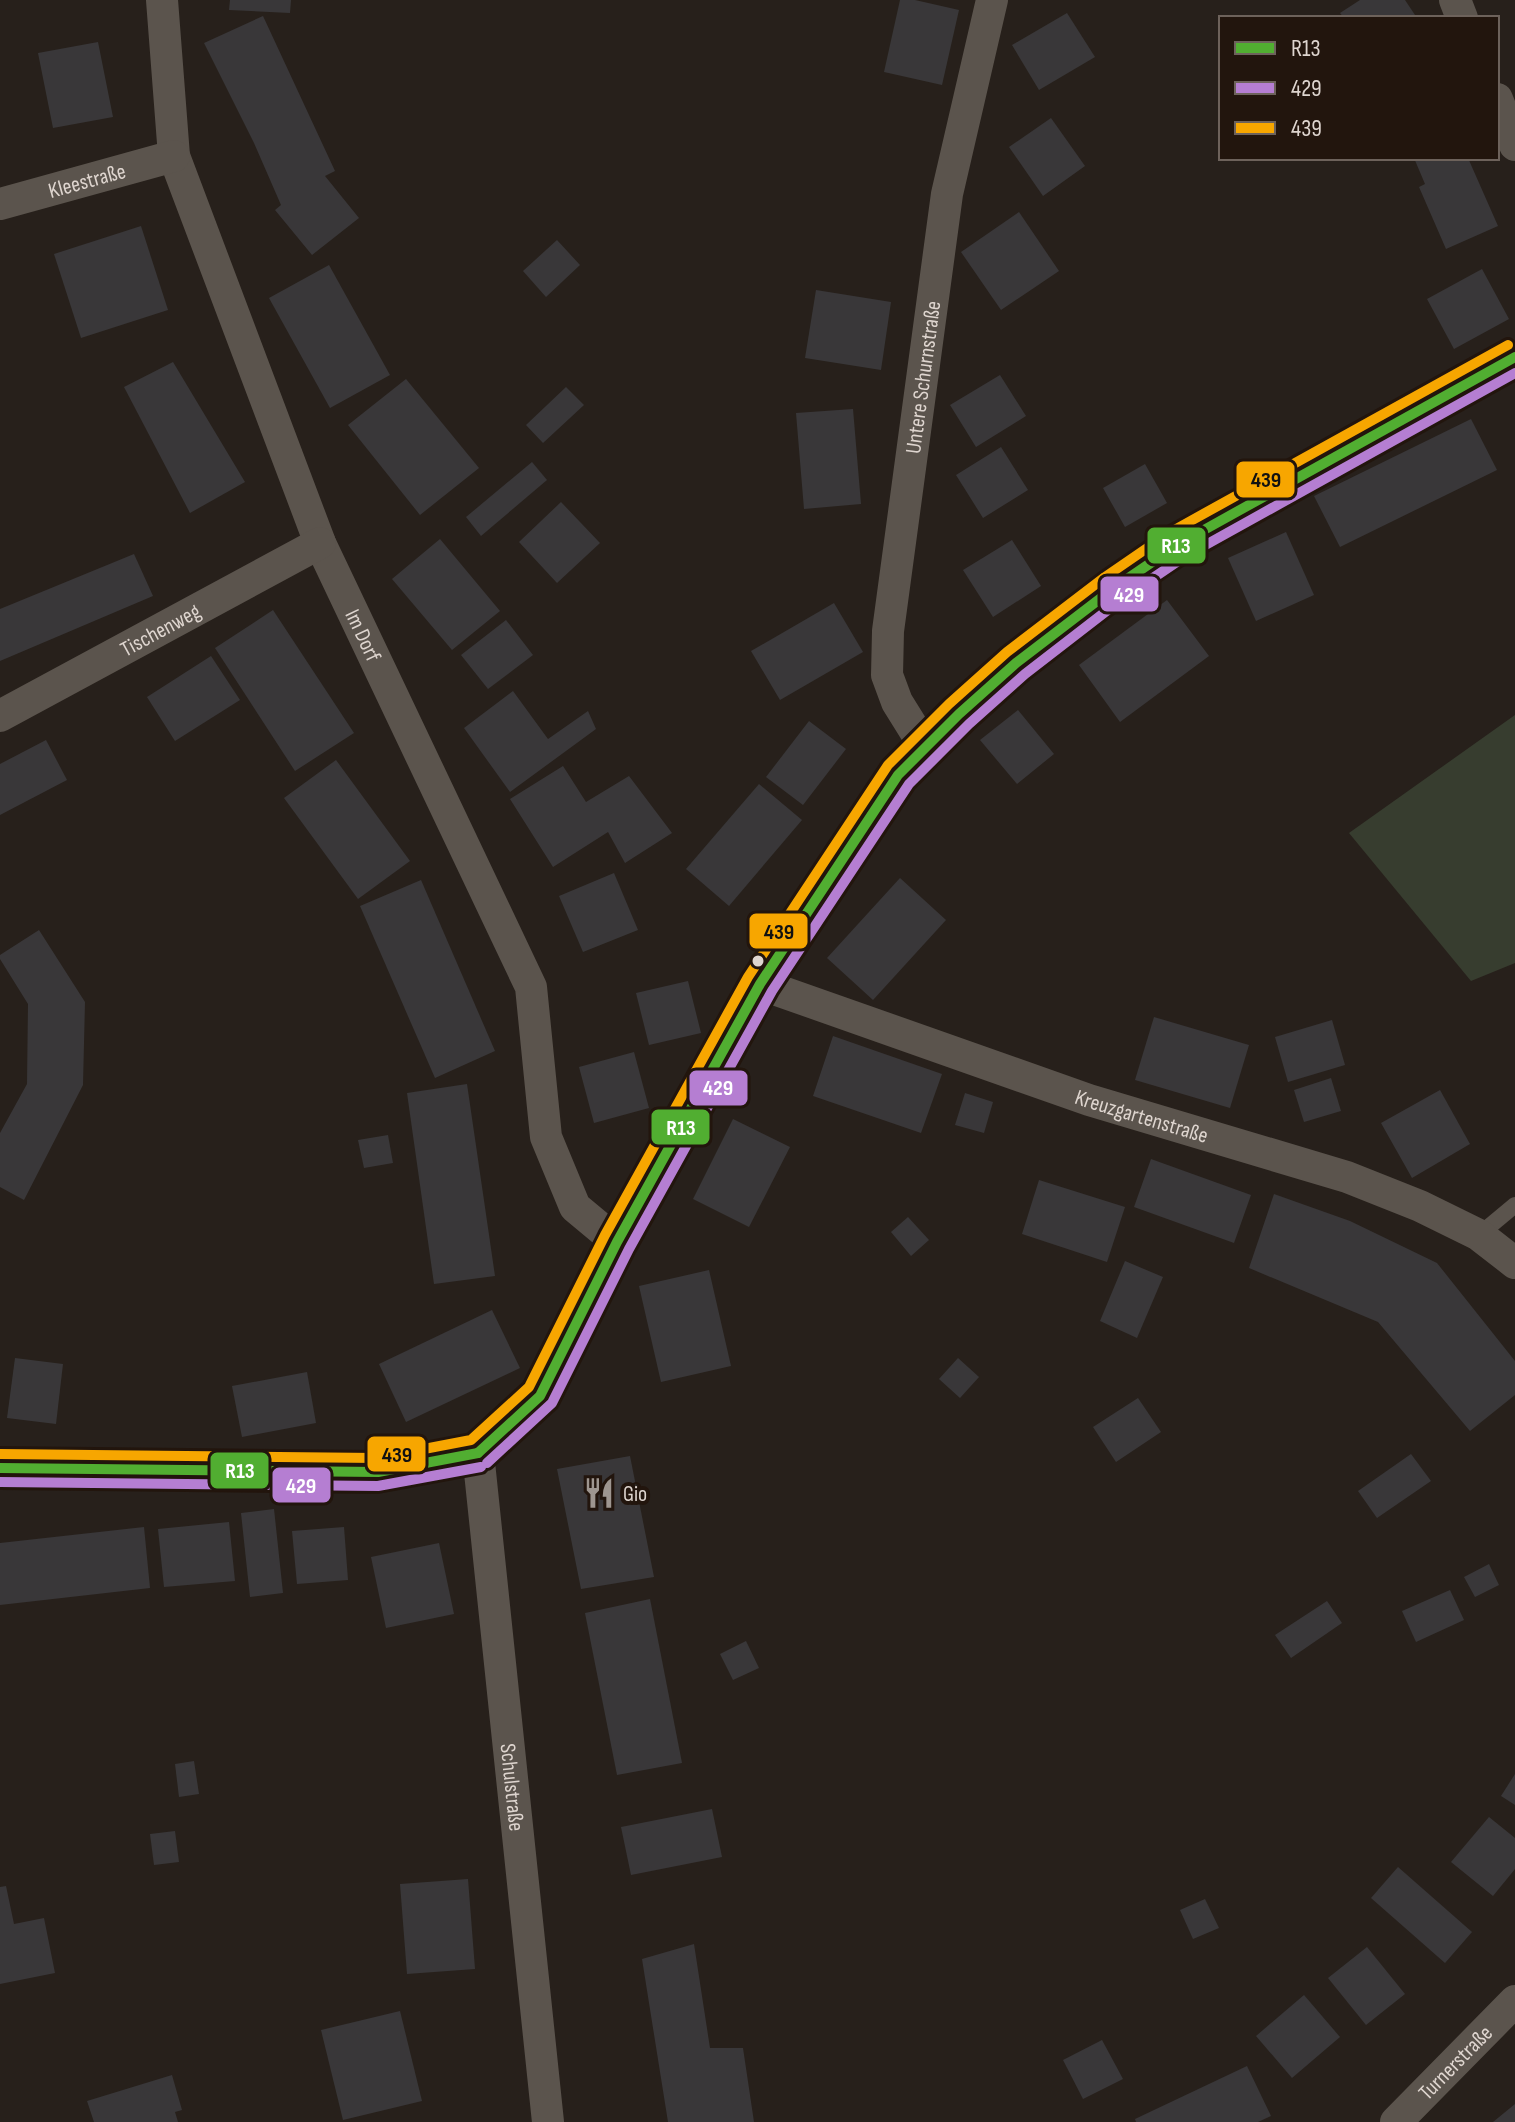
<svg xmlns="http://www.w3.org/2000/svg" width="1515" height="2122" font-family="'Sofia Sans Condensed',sans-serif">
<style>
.green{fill:#373d2f}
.building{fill:#393739}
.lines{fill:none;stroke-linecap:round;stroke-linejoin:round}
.service{stroke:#5b544d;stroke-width:16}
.minor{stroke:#5b544d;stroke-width:32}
.bus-1-casing{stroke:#22150d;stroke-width:16}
.bus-2-casing{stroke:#22150d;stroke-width:16}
.bus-3-casing{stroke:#22150d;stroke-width:16}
.bus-1{stroke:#51ae31;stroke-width:10}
.bus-2{stroke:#b57ed2;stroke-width:10}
.bus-3{stroke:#f7a600;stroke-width:10}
.bus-dot{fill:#ded5cf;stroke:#22150d;stroke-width:3}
.labels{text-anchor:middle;stroke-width:8;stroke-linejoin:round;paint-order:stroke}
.street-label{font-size:22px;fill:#ded5cf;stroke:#22150d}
.poi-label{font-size:22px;fill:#ded5cf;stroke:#22150d;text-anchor:start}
.line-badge{stroke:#22150d;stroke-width:3}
.badge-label{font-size:22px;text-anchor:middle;font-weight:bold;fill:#fff}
.pale-badge-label{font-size:22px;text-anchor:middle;font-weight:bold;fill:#111}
</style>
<rect width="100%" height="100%" fill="#27201b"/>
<polygon class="green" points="1515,715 1515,963 1471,981 1349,833"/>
<g class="building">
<polygon points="230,0 291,0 290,13 229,10"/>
<polygon points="900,0 915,0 959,10 942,85 884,72"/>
<polygon points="1360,0 1405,0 1417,18 1344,18 1340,13"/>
<polygon points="1067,13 1095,57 1039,90 1012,45"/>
<polygon points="263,16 335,171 325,176 359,218 312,255 275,210 281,205 254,143 204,43"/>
<polygon points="98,42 113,117 53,128 38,53"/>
<polygon points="1051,118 1085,166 1043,196 1009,147"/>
<polygon points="1414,158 1468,158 1498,226 1446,249 1419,187 1425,184"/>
<polygon points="1019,212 1059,271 1001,310 961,252"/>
<polygon points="141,226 168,310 81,338 54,254"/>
<polygon points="557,240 580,265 546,297 523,271"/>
<polygon points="329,265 390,375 330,408 269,298"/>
<polygon points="1482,269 1509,319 1454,349 1427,299"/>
<polygon points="816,290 891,302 881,370 805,358"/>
<polygon points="173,362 245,482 190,513 124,387"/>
<polygon points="1000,375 1026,416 976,447 950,405"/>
<polygon points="406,379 479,468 420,515 348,425"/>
<polygon points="566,387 584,405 543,443 526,425"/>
<polygon points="853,409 861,504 804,509 796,413"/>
<polygon points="1471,419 1497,470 1340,547 1314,496"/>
<polygon points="1001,447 1028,490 983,518 956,475"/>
<polygon points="532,462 547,480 481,536 466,517"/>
<polygon points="1145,464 1167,503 1125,527 1103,488"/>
<polygon points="561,502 600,543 557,583 519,542"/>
<polygon points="1286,532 1314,595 1256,621 1228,558"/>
<polygon points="440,539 500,611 452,650 392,579"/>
<polygon points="1012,540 1041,586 993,617 963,570"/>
<polygon points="134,554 153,596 0,661 0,609"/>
<polygon points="1167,600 1209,656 1120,722 1079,665"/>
<polygon points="834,603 863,652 780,700 751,651"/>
<polygon points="273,610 354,733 295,771 215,648"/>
<polygon points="506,620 533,655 488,689 461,655"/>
<polygon points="211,656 240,700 175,741 147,697"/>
<polygon points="513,691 548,739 588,711 596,729 510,792 464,728"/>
<polygon points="1018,710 1054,754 1017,784 980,740"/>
<polygon points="809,721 846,749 803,805 766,777"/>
<polygon points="46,740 67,780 0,815 0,764"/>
<polygon points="336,760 410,861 358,899 284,798"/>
<polygon points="563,766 586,802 629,776 672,833 625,863 608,832 553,867 510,799"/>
<polygon points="759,784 802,820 729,906 686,869"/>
<polygon points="614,873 638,930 583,952 559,896"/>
<polygon points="900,878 946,920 873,1000 827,958"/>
<polygon points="421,880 495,1051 435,1078 360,906"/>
<polygon points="39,930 85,1002 83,1085 24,1200 0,1187 0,1133 27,1084 28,1004 0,959 0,955"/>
<polygon points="688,981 701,1033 649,1045 636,993"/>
<polygon points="1154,1017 1249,1045 1230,1108 1135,1080"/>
<polygon points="1332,1020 1345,1065 1288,1082 1275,1037"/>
<polygon points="833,1036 942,1074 921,1133 813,1096"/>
<polygon points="634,1052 649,1108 594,1123 579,1067"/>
<polygon points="1331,1078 1341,1111 1304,1122 1294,1090"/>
<polygon points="467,1084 495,1276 434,1284 407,1093"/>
<polygon points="1440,1090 1470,1144 1412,1178 1381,1123"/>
<polygon points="965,1093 993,1102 984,1133 955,1125"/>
<polygon points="733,1119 790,1147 749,1227 693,1199"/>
<polygon points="388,1135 393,1163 364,1168 358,1140"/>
<polygon points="1151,1159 1251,1195 1234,1243 1134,1207"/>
<polygon points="1039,1180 1125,1207 1107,1262 1022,1234"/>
<polygon points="1274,1194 1350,1221 1437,1263 1515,1361 1515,1395 1470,1431 1378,1322 1249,1268"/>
<polygon points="908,1217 929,1240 911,1256 891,1232"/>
<polygon points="1125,1261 1163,1277 1137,1338 1100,1321"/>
<polygon points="709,1270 731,1366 661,1382 639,1286"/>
<polygon points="492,1310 520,1368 406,1422 379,1364"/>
<polygon points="15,1358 63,1364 56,1424 7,1418"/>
<polygon points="958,1358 979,1377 960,1398 939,1379"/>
<polygon points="307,1372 316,1423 242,1437 232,1386"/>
<polygon points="1138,1398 1161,1432 1116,1462 1093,1427"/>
<polygon points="1411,1454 1431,1481 1377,1518 1358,1491"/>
<polygon points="630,1456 654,1577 581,1589 557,1469"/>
<polygon points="274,1509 283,1593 250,1597 241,1513"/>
<polygon points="229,1522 235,1581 164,1587 158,1529"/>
<polygon points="144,1527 150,1588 0,1605 0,1543"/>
<polygon points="344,1527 348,1580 297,1584 292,1531"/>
<polygon points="439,1543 454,1614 386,1628 371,1557"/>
<polygon points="1489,1564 1499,1585 1475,1597 1464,1577"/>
<polygon points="1450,1590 1464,1620 1416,1642 1402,1611"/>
<polygon points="650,1599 682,1763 617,1775 585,1613"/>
<polygon points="1327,1601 1342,1623 1291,1658 1275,1635"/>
<polygon points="746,1641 759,1668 733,1680 720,1654"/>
<polygon points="194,1761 199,1794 179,1797 175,1764"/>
<polygon points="1515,1774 1515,1805 1501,1796"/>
<polygon points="712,1809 722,1857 631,1875 621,1827"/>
<polygon points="1489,1817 1515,1838 1515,1869 1493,1896 1451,1862"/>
<polygon points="175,1831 179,1862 154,1865 150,1834"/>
<polygon points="1398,1867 1472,1932 1445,1963 1371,1898"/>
<polygon points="468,1879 475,1969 407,1974 400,1884"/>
<polygon points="6,1886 14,1924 44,1918 55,1973 0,1984 0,1887"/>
<polygon points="1205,1899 1219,1928 1193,1939 1180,1910"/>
<polygon points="694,1944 710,2048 743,2048 754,2122 668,2122 642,1959"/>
<polygon points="1367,1947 1405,1994 1366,2025 1328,1978"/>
<polygon points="1304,1995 1340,2037 1292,2078 1256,2036"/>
<polygon points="400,2011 422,2101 343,2120 321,2030"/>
<polygon points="1102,2040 1123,2079 1083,2099 1063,2060"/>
<polygon points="1247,2066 1271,2116 1258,2122 1136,2122 1135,2119"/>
<polygon points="172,2075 182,2110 175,2112 178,2122 94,2122 87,2101"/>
<polygon points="1515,2104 1515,2122 1493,2122"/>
</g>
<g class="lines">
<polyline class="service" points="1479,1235 1515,1205"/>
<g class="minor">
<path id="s1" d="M162,0L174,156L320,543L531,987L546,1137L575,1207L617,1242"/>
<polyline points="1455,0 1462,18"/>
<polyline points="1497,99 1515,145"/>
<path id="s2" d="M0,204L174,156"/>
<path id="s3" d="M0,716L320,543"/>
<path id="s4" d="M925,747L897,702L887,675L888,631L947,194L992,0"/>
<path id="s5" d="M760,984L1089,1100L1347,1177L1420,1206L1479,1235L1515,1263"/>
<polyline points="478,1453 540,1396 617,1242 760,984 898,775 959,714 1016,663 1114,588 1177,545 1515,357"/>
<path id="s6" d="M478,1453L548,2122"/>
<polyline points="0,1468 378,1472 478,1453"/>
<path id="s7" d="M1396,2122L1515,2001"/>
</g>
<defs>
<g id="bus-1">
<polyline points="478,1453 540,1396 617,1242 760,984 898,775 959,714 1016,663 1114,588 1177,545 1515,357"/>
<polyline points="0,1468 378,1472 478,1453"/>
</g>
<g id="bus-2">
<polyline points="487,1463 552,1403 629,1249 772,991 909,784 969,724 1025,674 1122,599 1184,557 1515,373"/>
<polyline points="0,1482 378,1486 481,1467"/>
</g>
<polyline id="bus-3" points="0,1454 377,1458 471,1440 529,1387 605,1235 748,977 888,765 949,704 1007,652 1105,577 1169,533 1508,345"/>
</defs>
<use href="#bus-1" class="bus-1-casing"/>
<use href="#bus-2" class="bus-2-casing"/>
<use href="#bus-3" class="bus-3-casing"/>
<use href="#bus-1" class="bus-1"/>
<use href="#bus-2" class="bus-2"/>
<use href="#bus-3" class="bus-3"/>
</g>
<defs>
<symbol id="restaurant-bare" viewBox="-9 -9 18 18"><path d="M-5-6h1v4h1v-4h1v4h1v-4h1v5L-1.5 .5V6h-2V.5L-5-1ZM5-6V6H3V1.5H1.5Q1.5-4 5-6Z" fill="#9e9690" stroke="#22150d" stroke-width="2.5" paint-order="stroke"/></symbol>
</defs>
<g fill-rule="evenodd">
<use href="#restaurant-bare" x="577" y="1471" width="44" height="44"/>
</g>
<circle class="bus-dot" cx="758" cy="961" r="7"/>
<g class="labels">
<g class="street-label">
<text dy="8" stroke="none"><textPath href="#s2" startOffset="90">Kleestraße</textPath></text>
<text dy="8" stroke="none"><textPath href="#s4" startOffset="382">Untere Schurnstraße</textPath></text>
<text dy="8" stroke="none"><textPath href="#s3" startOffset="182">Tischenweg</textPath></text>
<text dy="8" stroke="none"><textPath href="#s1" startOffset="672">Im Dorf</textPath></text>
<text dy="8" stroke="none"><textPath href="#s5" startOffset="404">Kreuzgartenstraße</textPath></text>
<text dy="8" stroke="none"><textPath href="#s6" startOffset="336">Schulstraße</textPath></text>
<text dy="8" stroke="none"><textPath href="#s7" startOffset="84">Turnerstraße</textPath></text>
</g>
<g class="poi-label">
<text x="623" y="1501">Gio</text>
</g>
</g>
<g class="line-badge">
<rect x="1235" y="460" width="61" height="39" rx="8" fill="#f7a600"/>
<rect x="1146" y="526" width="61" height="39" rx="8" fill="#51ae31"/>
<rect x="1099" y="575" width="61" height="38" rx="8" fill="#b57ed2"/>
<rect x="748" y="912" width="61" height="38" rx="8" fill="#f7a600"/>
<rect x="688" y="1069" width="61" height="38" rx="8" fill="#b57ed2"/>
<rect x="650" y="1108" width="61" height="38" rx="8" fill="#51ae31"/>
<rect x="366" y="1435" width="61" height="38" rx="8" fill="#f7a600"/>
<rect x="209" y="1451" width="61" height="39" rx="8" fill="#51ae31"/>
<rect x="271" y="1466" width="61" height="38" rx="8" fill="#b57ed2"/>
</g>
<g class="badge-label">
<text x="1176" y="553">R13</text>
<text x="1129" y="602">429</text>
<text x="718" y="1095">429</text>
<text x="681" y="1135">R13</text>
<text x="240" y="1478">R13</text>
<text x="301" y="1493">429</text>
</g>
<g class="pale-badge-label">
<text x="1266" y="487">439</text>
<text x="779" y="939">439</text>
<text x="397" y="1462">439</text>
</g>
<rect x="1219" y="16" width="280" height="144" fill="#22150d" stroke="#6d625b" stroke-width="2"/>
<rect x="1235" y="42" width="40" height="12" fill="#51ae31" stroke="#6d625b" stroke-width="2"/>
<text x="1291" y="56" font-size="24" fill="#ded5cf">R13</text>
<rect x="1235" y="82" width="40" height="12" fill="#b57ed2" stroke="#6d625b" stroke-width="2"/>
<text x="1291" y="96" font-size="24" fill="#ded5cf">429</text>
<rect x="1235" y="122" width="40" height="12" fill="#f7a600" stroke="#6d625b" stroke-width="2"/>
<text x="1291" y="136" font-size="24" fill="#ded5cf">439</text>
</svg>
